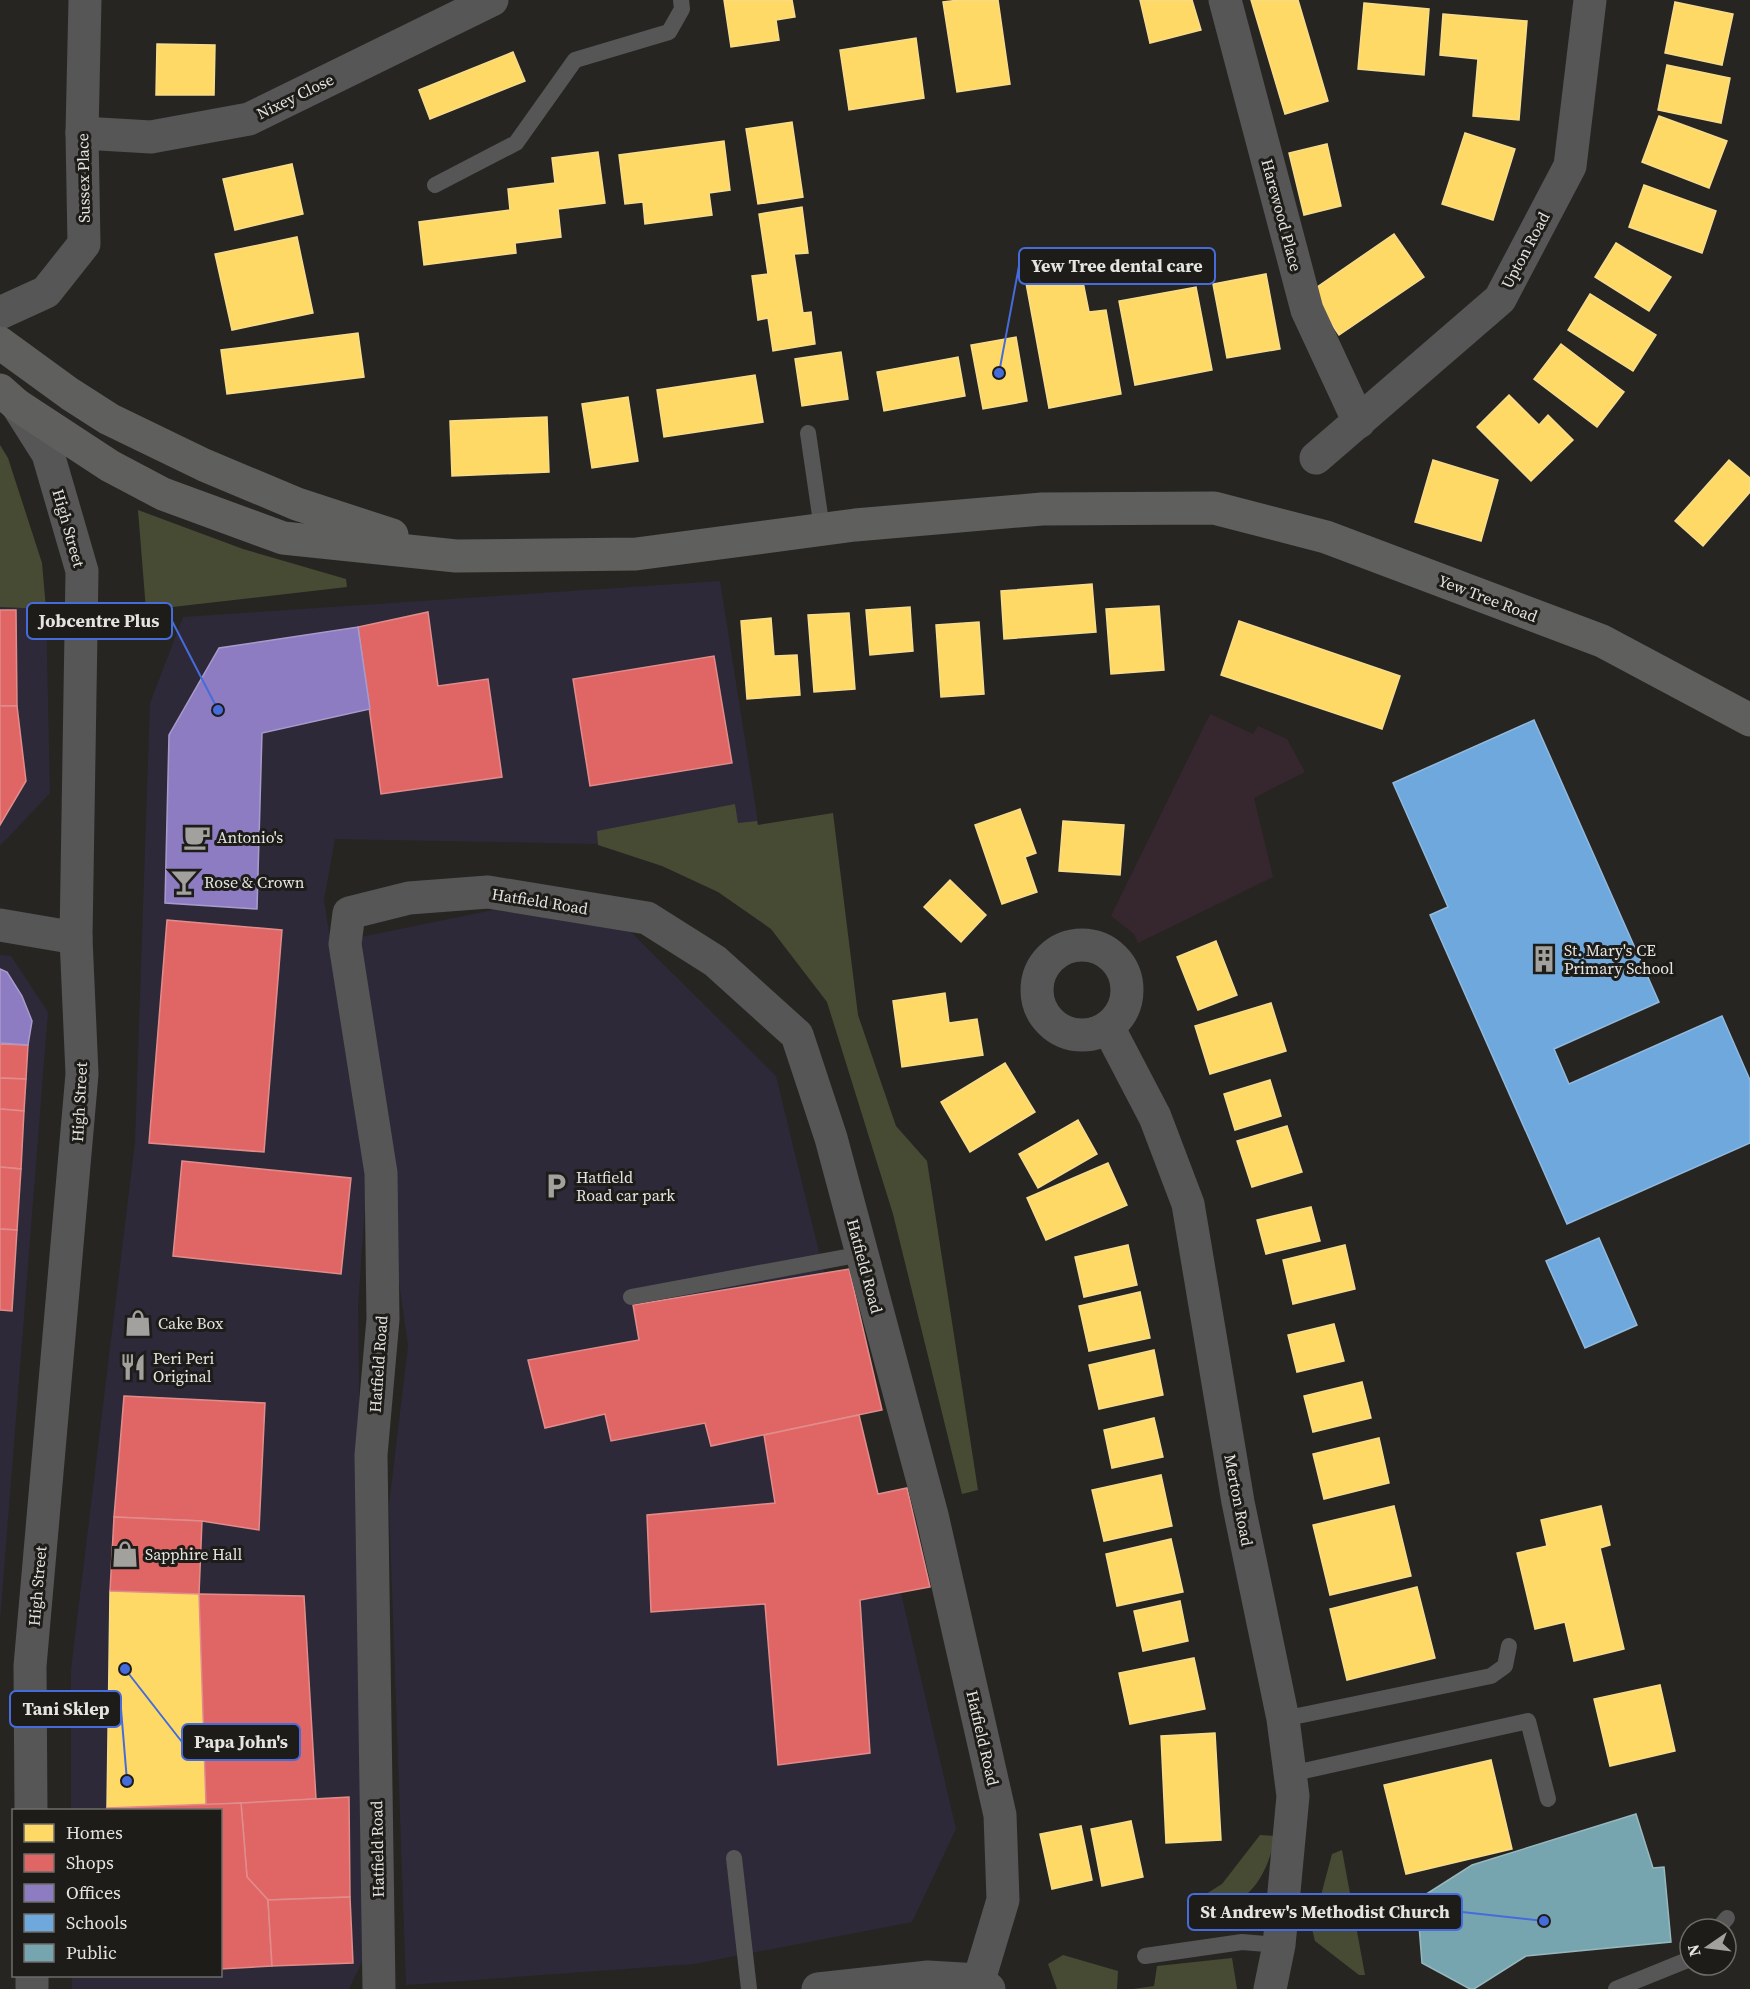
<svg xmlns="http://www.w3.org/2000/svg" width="1750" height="1989" font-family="'Source Serif 4',serif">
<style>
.commercial{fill:#2d2938}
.industrial{fill:#36272f}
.green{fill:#474b33}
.homes{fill:#ffd966;stroke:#f7dc8b;stroke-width:1.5}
.shops{fill:#e06666;stroke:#e18c8b;stroke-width:1.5}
.offices{fill:#8e7cc3;stroke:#a89bcc;stroke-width:1.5}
.schools{fill:#6fa8dc;stroke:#92bade;stroke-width:1.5}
.public{fill:#76a5af;stroke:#97b8be;stroke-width:1.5}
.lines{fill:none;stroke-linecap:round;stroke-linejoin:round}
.lane{stroke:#565656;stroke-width:16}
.street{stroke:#565656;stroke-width:33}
.primary{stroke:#5f605e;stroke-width:33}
.labels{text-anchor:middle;stroke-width:6;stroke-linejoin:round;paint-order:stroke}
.street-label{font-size:16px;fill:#e4e4e1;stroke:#1d1c18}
.poi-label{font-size:16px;fill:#e4e4e1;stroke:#1d1c18;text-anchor:start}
.leader{fill:none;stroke:#456cda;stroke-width:2}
.callout-dot{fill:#456cda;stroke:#1d1c18;stroke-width:2}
.callout{fill:#1d1c18;stroke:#456cda;stroke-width:2}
.callout-label{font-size:18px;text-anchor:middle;font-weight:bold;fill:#e4e4e1}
</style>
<rect width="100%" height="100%" fill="#262522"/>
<g class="commercial">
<polygon points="720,581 758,822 596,844 335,839 324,900 367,1178 358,1307 366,1953 349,1989 72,1989 72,1976 220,1976 220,1810 71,1810 71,1669 135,1142 150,703 183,617"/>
<polygon points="0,607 46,609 50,793 0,846"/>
<polygon points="493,910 627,928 776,1076 878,1494 956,1829 912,1922 694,1964 406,1985 389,1505 408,1346 351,939"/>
<polygon points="0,955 11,956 48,1012 0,1621"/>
</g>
<polygon class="industrial" points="1210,714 1253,734 1258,726 1287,739 1305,772 1254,798 1273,877 1138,943 1134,934 1111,916"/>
<g class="green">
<polygon points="0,445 8,458 42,563 46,609 0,607"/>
<polygon points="138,510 243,549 346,579 347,587 146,610"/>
<polygon points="735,804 738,823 757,821 758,825 833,813 858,1015 896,1126 927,1161 978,1490 962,1494 893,1214 827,1002 771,929 718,892 662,866 598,845 597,831"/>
<path d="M1260,1835L1275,1836C1267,1879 1248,1905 1204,1916L1196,1905L1201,1897L1222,1884Z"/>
<polygon points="1342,1850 1365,1975 1359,1975 1315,1941 1312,1929 1332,1854"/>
<polygon points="1063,1955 1118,1971 1117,1989 1057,1989 1048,1964"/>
<polygon points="1232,1958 1237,1989 1133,1989 1154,1986 1157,1966"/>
</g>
<g class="homes">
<polygon points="724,0 792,0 795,17 776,20 779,40 731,47"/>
<polygon points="959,0 998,0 1010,84 957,92 943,2"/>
<polygon points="1140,0 1192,0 1201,30 1150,43"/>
<polygon points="1251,0 1298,0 1328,101 1285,114"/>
<polygon points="1675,2 1733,14 1722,65 1665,53"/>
<polygon points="1364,3 1429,9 1424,75 1358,69"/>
<polygon points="1443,14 1527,21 1519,120 1473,116 1478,59 1440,55"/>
<polygon points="916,38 924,98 849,110 840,50"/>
<polygon points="157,44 215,45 214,95 156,95"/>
<polygon points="513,52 525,81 430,119 419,90"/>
<polygon points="1667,65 1730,78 1721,123 1658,110"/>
<polygon points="1659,116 1727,141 1709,188 1642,162"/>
<polygon points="792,122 803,197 758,204 746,129"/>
<polygon points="1465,133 1515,149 1493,220 1442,204"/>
<polygon points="724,141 730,190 709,193 712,215 645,224 643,202 625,204 619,155"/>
<polygon points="1327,144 1341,206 1304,215 1289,153"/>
<polygon points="598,152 605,203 558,209 561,237 515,243 516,253 424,265 419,222 510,210 508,189 555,183 552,158"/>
<polygon points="292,164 303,214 235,230 223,179"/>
<polygon points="1644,185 1716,211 1702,253 1629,227"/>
<polygon points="802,207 808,253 794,254 803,313 811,312 815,344 773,351 768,318 758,320 752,276 768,274 759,214"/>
<polygon points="1394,234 1424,277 1339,335 1310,292"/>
<polygon points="297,237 313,313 232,330 215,254"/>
<polygon points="1616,243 1671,277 1649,311 1595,277"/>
<polygon points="1079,262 1089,312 1106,310 1121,394 1049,408 1024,272"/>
<polygon points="1266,274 1280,349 1227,358 1213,284"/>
<polygon points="1196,287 1212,370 1135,385 1119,301"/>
<polygon points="1590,294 1656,335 1633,371 1568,330"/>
<polygon points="358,333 364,377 227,394 221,350"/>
<polygon points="1016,337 1027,401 983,409 971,345"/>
<polygon points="1561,344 1624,392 1597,427 1534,379"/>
<polygon points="841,352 848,399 802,406 795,359"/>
<polygon points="958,357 965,396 884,411 877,372"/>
<polygon points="755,375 763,422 664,437 657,390"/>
<polygon points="1509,395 1539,425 1548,415 1573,440 1531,481 1477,427"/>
<polygon points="628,397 638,461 592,468 582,404"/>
<polygon points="547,417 549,472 452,476 450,421"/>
<polygon points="1433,460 1498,480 1481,541 1415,522"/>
<polygon points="1729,460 1750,478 1750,492 1703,546 1675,521"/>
<polygon points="1092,584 1096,632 1004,639 1001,591"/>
<polygon points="1159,606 1164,670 1111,674 1106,609"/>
<polygon points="910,607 913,651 870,655 866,610"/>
<polygon points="849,613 855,689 814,692 808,615"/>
<polygon points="771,618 774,656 797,655 800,695 747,699 741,621"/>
<polygon points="1239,621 1400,676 1382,729 1221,675"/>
<polygon points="979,622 984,694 941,697 936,625"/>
<polygon points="1020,809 1036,853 1025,857 1037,892 1002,904 975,825"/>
<polygon points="1063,821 1124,825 1120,875 1059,871"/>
<polygon points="950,880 986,915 961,942 924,907"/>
<polygon points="1216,941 1237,995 1198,1010 1177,957"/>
<polygon points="945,993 949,1023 977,1019 983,1055 902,1067 893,1001"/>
<polygon points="1271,1003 1286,1051 1210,1074 1195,1026"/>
<polygon points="1005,1063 1035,1112 970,1152 941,1102"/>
<polygon points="1270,1080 1281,1116 1235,1130 1224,1094"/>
<polygon points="1078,1120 1097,1154 1038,1188 1019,1154"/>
<polygon points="1287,1126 1302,1172 1252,1187 1237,1141"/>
<polygon points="1108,1163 1127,1205 1046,1240 1027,1198"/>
<polygon points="1311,1207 1320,1241 1266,1254 1257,1220"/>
<polygon points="1128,1245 1137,1285 1084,1297 1075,1257"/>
<polygon points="1345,1245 1355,1289 1293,1304 1283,1260"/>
<polygon points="1140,1292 1150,1338 1089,1351 1079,1306"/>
<polygon points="1334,1324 1344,1361 1297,1372 1288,1335"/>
<polygon points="1154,1350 1163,1395 1099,1409 1089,1365"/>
<polygon points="1362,1382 1371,1418 1313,1432 1304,1396"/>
<polygon points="1154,1418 1163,1457 1112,1468 1104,1430"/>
<polygon points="1379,1438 1389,1483 1324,1499 1313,1454"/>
<polygon points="1161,1475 1172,1526 1104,1541 1092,1490"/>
<polygon points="1394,1506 1411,1576 1330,1595 1313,1525"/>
<polygon points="1601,1506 1610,1545 1600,1548 1624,1649 1574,1661 1565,1622 1535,1629 1517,1553 1547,1546 1541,1520"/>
<polygon points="1171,1539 1183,1592 1117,1606 1106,1554"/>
<polygon points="1417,1587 1435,1658 1347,1680 1330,1609"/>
<polygon points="110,1591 199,1594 206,1805 107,1808"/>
<polygon points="1180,1601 1188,1641 1143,1651 1134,1611"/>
<polygon points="1194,1658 1205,1709 1130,1724 1119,1673"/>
<polygon points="1660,1685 1675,1751 1610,1766 1594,1699"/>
<polygon points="1215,1733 1221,1840 1166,1843 1161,1736"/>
<polygon points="1491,1760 1512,1849 1406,1874 1384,1785"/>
<polygon points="1131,1821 1143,1877 1102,1886 1091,1829"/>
<polygon points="1081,1826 1092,1880 1052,1889 1040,1834"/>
</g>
<g class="shops">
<polygon points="0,610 16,610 17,706 0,706"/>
<polygon points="428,612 438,686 488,679 502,777 381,794 358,627"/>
<polygon points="714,656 732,763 590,786 573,679"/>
<polygon points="0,706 17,706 26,781 0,825"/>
<polygon points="167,920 282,930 264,1152 149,1143"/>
<polygon points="0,1044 28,1045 26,1079 0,1078"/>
<polygon points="0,1078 26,1079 24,1111 0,1109"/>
<polygon points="0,1109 24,1111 21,1169 0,1167"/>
<polygon points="182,1161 351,1178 341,1274 173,1256"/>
<polygon points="0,1167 21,1169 17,1230 0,1229"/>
<polygon points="0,1229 17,1230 12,1311 0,1310"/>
<polygon points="849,1269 882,1410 711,1446 705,1423 611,1441 605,1414 545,1428 528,1360 639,1340 633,1305"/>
<polygon points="124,1396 265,1403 259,1530 202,1521 114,1517"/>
<polygon points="859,1415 878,1494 907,1488 930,1587 860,1600 870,1753 778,1765 765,1604 651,1612 647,1515 775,1503 764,1435"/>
<polygon points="114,1517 202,1521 199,1594 110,1591"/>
<polygon points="199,1594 304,1596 316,1799 206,1805"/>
<polygon points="349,1797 350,1897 268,1900 247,1877 241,1803"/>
<polygon points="241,1803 247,1877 268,1900 272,1966 220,1969 220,1810 107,1810 107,1808"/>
<polygon points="350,1897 353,1963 272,1966 268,1900"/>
</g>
<g class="offices">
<polygon points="358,627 370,709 262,733 257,909 165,903 169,735 219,648"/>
<polygon points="0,969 7,972 22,996 32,1021 28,1045 0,1043"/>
</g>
<g class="schools">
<polygon points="1534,720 1659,1002 1554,1049 1569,1084 1722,1016 1750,1080 1750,1143 1567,1224 1430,915 1448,907 1393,783"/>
<polygon points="1599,1238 1637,1325 1585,1348 1546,1261"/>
</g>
<polygon class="public" points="1636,1814 1653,1868 1664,1867 1671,1942 1526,1956 1474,1989 1470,1989 1422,1963 1417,1900 1472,1865"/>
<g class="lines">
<g class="lane">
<polyline points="435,185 516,143 575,60 669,32 682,9 681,0"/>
<polyline points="808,433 822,529"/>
<polyline points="631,1297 862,1254"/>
<polyline points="1283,1719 1491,1676 1505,1666 1509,1646"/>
<polyline points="1290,1774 1528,1721 1548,1799"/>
<polyline points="734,1858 749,1989"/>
<polyline points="1718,1929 1727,1918"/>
<polyline points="1145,1956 1242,1942 1279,1945"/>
<polyline points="1616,1989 1690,1959"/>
</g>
<g class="street">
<polyline points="1225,0 1307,310 1359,422"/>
<polyline points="82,133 151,137 249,119 492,0"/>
<polyline points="0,313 46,292 84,244 82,133 85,0"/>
<polyline points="17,405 48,454 82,571 76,938 82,1074 30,1666 31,1810"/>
<polyline points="1316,458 1500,299 1570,166 1590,0"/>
<polyline points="0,925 76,938"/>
<circle cx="1082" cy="990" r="45"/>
<polyline points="1108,1027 1155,1117 1188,1204 1238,1502 1283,1719 1293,1796 1279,1945 1270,1989"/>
<polyline points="32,1976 32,1989"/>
<polyline points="379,1989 371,1455 383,1319 381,1173 345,944 349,913 409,898 488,892 647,918 715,961 797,1035 831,1138 932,1515 1000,1815 1003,1900 979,1980"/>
<polyline points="818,1989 928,1977 979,1980 989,1989"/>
</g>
<g class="primary">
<polyline points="0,343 70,394 109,419 204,465 297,504 392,535"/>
<polyline points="0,390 17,405 110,466 163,494 283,538 456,556 636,554 855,525 1042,509 1214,508 1326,537 1602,641 1750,720"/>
</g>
</g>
<defs>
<symbol id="cafe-bare" viewBox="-9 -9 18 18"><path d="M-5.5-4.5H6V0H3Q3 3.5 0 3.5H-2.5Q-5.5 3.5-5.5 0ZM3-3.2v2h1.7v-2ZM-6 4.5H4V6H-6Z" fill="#a2a19e" stroke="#1d1c18" stroke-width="2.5" paint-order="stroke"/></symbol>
<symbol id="bar-bare" viewBox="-9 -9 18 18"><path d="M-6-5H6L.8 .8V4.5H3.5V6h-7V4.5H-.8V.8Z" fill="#a2a19e" stroke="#1d1c18" stroke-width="2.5" paint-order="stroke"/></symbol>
<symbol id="building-bare" viewBox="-9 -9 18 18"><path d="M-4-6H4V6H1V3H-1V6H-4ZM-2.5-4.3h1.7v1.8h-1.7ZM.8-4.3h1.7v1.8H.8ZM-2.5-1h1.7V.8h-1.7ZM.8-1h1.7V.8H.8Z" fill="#a2a19e" stroke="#1d1c18" stroke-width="2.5" paint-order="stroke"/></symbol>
<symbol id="parking-bare" viewBox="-9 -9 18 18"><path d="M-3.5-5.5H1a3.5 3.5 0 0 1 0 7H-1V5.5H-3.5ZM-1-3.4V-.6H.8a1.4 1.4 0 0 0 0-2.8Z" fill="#a2a19e" stroke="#1d1c18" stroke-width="2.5" paint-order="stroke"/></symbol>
<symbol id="shop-bare" viewBox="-9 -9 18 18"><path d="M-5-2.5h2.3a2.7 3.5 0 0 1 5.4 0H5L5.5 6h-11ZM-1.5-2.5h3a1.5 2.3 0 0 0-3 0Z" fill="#a2a19e" stroke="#1d1c18" stroke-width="2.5" paint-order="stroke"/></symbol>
<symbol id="restaurant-bare" viewBox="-9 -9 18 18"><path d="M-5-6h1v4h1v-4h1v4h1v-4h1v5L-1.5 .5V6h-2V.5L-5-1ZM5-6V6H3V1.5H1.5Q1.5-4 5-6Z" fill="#a2a19e" stroke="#1d1c18" stroke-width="2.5" paint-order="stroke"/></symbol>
</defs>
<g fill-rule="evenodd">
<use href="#cafe-bare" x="178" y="818" width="38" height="38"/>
<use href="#bar-bare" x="165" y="863" width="38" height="38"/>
<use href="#building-bare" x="1525" y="940" width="38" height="38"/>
<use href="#parking-bare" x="537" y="1167" width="38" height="38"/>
<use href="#shop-bare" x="119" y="1304" width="38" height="38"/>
<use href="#restaurant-bare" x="114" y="1348" width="38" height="38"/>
<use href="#shop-bare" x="106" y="1535" width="38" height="38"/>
</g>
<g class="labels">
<g class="street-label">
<text transform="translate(295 96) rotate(-26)" y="6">Nixey Close</text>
<text transform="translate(83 178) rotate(-91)" y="6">Sussex Place</text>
<text transform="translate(1282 215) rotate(75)" y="6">Harewood Place</text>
<text transform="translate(1525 250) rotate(-62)" y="6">Upton Road</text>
<text transform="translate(69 528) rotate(74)" y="6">High Street</text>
<text transform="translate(1488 598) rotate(21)" y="6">Yew Tree Road</text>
<text transform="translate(540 901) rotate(9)" y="6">Hatfield Road</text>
<text transform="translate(79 1102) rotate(-87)" y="6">High Street</text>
<text transform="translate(865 1266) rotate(75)" y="6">Hatfield Road</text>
<text transform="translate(378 1364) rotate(-86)" y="6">Hatfield Road</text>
<text transform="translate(1239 1500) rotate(79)" y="6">Merton Road</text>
<text transform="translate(37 1586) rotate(-85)" y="6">High Street</text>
<text transform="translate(983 1738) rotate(77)" y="6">Hatfield Road</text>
<text transform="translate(377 1849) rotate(-91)" y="6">Hatfield Road</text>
</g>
<g class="poi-label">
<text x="217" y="843">Antonio's</text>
<text x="204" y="888">Rose &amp; Crown</text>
<text x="1564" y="956">St. Mary's CE<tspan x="1564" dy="18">Primary School</tspan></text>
<text x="576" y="1183">Hatfield<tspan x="576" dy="18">Road car park</tspan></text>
<text x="158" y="1329">Cake Box</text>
<text x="153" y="1364">Peri Peri<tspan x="153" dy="18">Original</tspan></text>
<text x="145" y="1560">Sapphire Hall</text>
</g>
</g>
<path class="leader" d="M999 373L1019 266M218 710L172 621M127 1781L121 1709M125 1669L182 1742M1544 1921L1462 1912"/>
<g class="callout-dot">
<circle cx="999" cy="373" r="6"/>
<circle cx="218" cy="710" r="6"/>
<circle cx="127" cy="1781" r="6"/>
<circle cx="125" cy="1669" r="6"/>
<circle cx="1544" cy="1921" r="6"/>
</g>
<g class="callout">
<rect x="1019" y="248" width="196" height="36" rx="6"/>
<rect x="27" y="603" width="145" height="36" rx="6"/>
<rect x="10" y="1691" width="111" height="36" rx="6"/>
<rect x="182" y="1724" width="118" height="36" rx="6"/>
<rect x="1188" y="1894" width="274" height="36" rx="6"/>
</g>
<g class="callout-label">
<text x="1117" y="272">Yew Tree dental care</text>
<text x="99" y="627">Jobcentre Plus</text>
<text x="66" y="1715">Tani Sklep</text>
<text x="241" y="1748">Papa John's</text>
<text x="1325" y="1918">St Andrew's Methodist Church</text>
</g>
<rect x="12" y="1809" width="210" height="168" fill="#1d1c18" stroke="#6d6c68" stroke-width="1.5"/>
<rect x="24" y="1824" width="30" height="18" fill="#ffd966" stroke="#6d6c68" stroke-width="1.5"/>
<text x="66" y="1839" font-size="18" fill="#e4e4e1">Homes</text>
<rect x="24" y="1854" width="30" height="18" fill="#e06666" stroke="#6d6c68" stroke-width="1.5"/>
<text x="66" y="1869" font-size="18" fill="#e4e4e1">Shops</text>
<rect x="24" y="1884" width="30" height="18" fill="#8e7cc3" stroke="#6d6c68" stroke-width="1.5"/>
<text x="66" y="1899" font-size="18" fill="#e4e4e1">Offices</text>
<rect x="24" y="1914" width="30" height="18" fill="#6fa8dc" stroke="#6d6c68" stroke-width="1.5"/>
<text x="66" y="1929" font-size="18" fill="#e4e4e1">Schools</text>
<rect x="24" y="1944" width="30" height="18" fill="#76a5af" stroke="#6d6c68" stroke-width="1.5"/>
<text x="66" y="1959" font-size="18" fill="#e4e4e1">Public</text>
<g transform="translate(1708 1947) rotate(256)"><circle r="28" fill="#1d1c18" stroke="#6d6c68" stroke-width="1.5"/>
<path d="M0-4.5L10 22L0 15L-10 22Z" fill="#a2a19e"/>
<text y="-9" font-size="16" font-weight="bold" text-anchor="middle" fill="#e4e4e1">N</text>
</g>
</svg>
